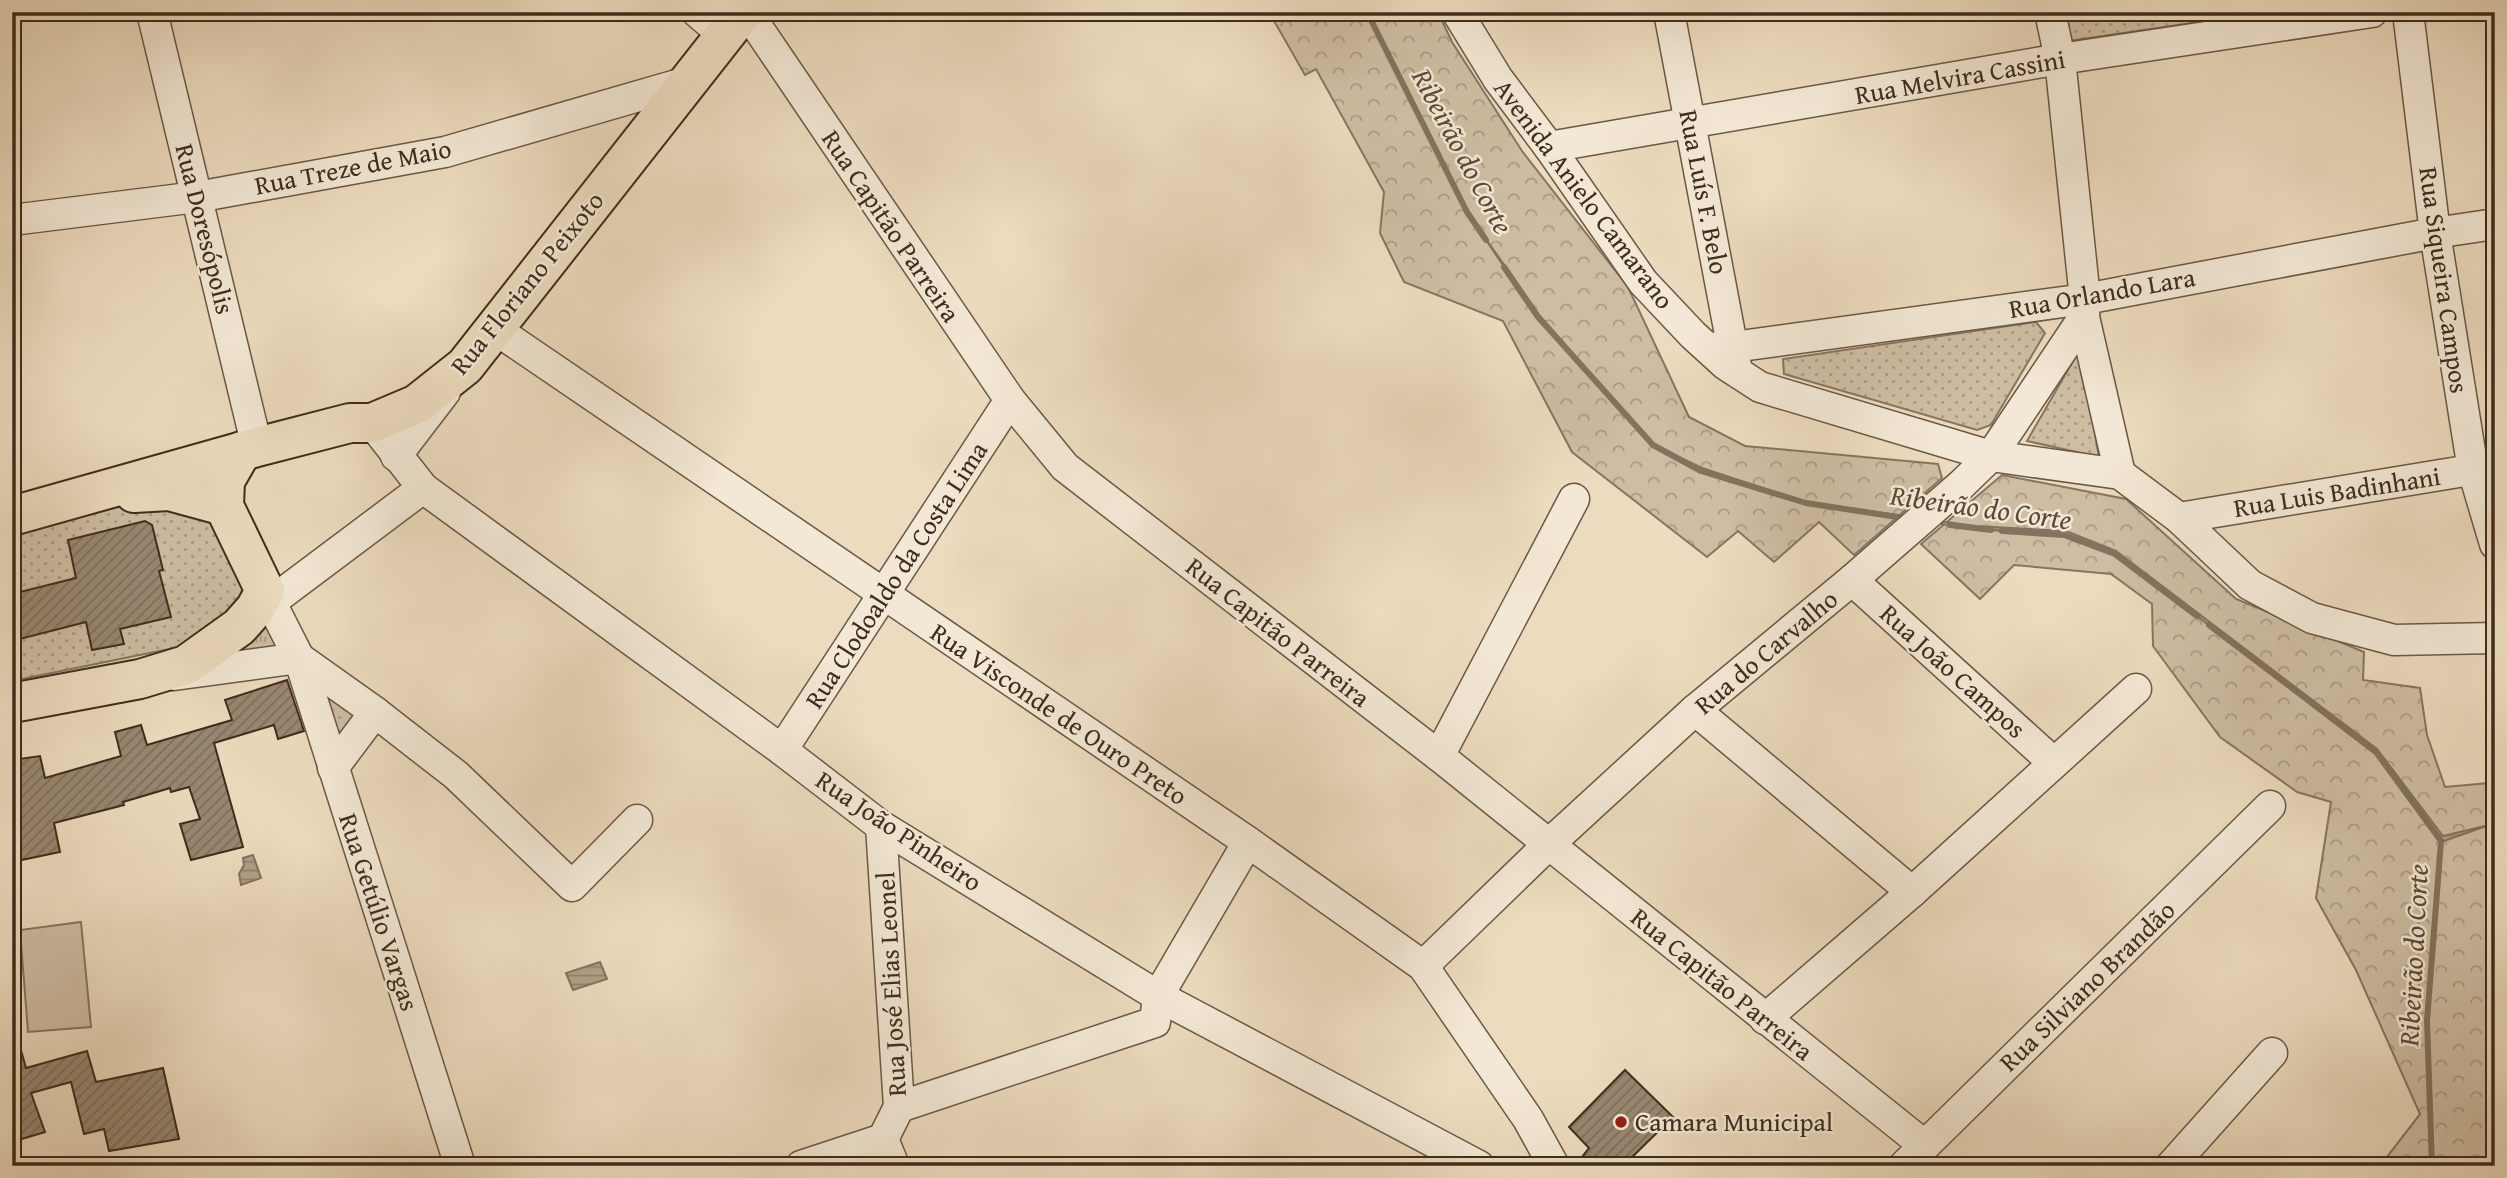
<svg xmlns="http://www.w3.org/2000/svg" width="2507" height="1178" font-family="'Gentium Book Plus',serif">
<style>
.grass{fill:url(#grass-tufts);stroke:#867560;stroke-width:2}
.forest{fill:url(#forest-crowns);stroke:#867560;stroke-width:2}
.park{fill:url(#park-dots);stroke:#867560;stroke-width:2}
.pitch{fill:#cebda3;stroke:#867560;stroke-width:2}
.water{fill:url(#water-rules);stroke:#83725d;stroke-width:2}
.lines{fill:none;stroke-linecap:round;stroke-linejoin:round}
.stream{stroke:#83725d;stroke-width:6}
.building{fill:url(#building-hatch);stroke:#3e2d1d;stroke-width:2}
.minor-casing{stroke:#6a5845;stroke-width:33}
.major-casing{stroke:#3e2d1d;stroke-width:42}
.minor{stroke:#f3e8d5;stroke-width:30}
.major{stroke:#ecdbbe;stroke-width:38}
.poi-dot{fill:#8f2418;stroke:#f3e8d5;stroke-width:2.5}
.labels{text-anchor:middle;stroke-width:5;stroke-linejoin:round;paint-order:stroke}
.street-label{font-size:26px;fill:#3e2d1d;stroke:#f3e8d5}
.poi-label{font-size:26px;fill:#3e2d1d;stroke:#f3e8d5;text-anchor:start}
.water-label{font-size:28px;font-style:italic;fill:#5b4a38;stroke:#f3e8d5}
</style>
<defs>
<pattern id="grass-tufts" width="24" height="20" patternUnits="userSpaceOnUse" patternTransform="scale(1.75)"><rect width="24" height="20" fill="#cebda3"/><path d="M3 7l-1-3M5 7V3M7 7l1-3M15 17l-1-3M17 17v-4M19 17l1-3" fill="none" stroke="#a99a84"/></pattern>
<pattern id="forest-crowns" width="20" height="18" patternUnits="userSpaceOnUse" patternTransform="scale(1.75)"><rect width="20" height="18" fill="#cebda3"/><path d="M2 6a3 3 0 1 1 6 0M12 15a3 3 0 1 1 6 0" fill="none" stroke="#a99a84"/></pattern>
<pattern id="park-dots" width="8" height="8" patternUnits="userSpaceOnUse" patternTransform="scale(1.75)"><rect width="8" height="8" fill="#cebda3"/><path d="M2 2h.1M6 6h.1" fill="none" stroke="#a99a84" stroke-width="1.8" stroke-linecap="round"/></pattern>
<pattern id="water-rules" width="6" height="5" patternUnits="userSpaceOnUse" patternTransform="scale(1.75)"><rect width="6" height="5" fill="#b1a087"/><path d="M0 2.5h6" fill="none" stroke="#91836e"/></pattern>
<pattern id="building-hatch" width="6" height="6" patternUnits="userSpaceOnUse" patternTransform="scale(1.75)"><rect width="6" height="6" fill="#988771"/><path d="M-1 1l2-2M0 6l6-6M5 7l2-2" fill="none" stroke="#7d6f5c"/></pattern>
</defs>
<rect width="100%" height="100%" fill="#ecdbbe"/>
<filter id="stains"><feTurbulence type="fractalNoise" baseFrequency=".00286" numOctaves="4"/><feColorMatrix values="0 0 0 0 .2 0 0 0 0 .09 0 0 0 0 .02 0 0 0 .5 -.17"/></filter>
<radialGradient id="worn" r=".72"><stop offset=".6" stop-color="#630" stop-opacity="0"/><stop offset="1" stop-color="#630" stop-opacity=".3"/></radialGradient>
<polygon class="grass" points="260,610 278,646 267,653 224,654"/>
<g class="forest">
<polygon points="1269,12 1438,12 1452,42 1522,151 1628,287 1689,417 1745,446 1938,464 1942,478 1854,555 1819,522 1774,562 1738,531 1707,557 1572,452 1503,321 1404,282 1380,233 1384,192 1316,69 1305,75"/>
<polygon points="2002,475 2126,499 2236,599 2364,652 2363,680 2420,688 2427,735 2445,787 2489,783 2495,773 2495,1166 2380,1166 2420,1114 2356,970 2316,898 2331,802 2297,792 2220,737 2153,646 2152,604 2111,574 2014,565 1980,599 1921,544"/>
</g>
<g class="park">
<polygon points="2064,12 2268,12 2068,41"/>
<polygon points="2036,322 2045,333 1991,425 1977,430 1784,374 1783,359"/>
<polygon points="2080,349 2099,457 2027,441"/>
<polygon points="156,497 211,513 245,588 238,605 179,647 12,681 12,535"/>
<polygon points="325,684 365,715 337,749 317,693"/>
</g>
<polygon class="pitch" points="81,922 91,1027 28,1032 20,930"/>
<g class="water">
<polygon points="1367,12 1467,212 1540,316 1653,445 1702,468 1806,502 1975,526 2066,531 2116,551 2377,749 2443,836 2489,825 2495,820 2489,825 2441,842 2428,1021 2433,1166 2427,1021 2441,841 2376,752 2115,554 2064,535 1974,529 1806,503 1701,471 1653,445 1538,317 1467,212"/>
<polygon points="253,855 261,878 241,885 239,874 244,865 243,858"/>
<polygon points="600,962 607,979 573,990 566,973"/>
</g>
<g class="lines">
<g class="stream">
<polyline points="1367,12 1467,212 1486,240"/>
<polyline points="1504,267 1538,317 1653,445 1701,471 1806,503 1904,518"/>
<polyline points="1950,525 1991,530"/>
<polyline points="2002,531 2064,535 2115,554 2197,616"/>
<polyline points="2209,625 2376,752 2441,841 2427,1021 2432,1166"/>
</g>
</g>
<g class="building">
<polygon points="145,521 152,525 163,570 159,571 171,617 120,629 124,644 92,650 86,622 12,641 12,594 76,578 68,540"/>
<polygon points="287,680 304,731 278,739 274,725 214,743 243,847 191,860 180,824 200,819 189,787 171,792 170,788 123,802 124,805 54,823 60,852 12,862 12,760 40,756 45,778 121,756 115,732 141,725 147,745 232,720 225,700"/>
<polygon points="17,1036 26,1068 87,1051 96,1082 163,1068 179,1139 109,1151 104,1129 84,1134 71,1082 31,1093 45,1132 12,1142 12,1106 17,1105 12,1088 12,1037"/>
<polygon points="1625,1070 1673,1117 1623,1166 1590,1166 1582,1157 1589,1148 1569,1127"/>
</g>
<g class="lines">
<defs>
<g id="minor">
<polyline points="152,12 257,447"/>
<polyline points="697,12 724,35"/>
<polyline points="747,12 1010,400 1065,467 1439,756 1924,1145"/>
<polyline points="1457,12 1498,79 1549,147 1643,282 1693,335 1726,365 1760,387 1991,456 2120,474 2179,518 2250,585 2312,618 2394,640 2495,638"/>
<polyline points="1669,12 1736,366"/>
<polyline points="2050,12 2060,59 2085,299 2084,317 2120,474"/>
<polyline points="2408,12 2435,233 2473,470 2495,544"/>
<polyline points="1549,147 2060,59 2372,12"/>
<polyline points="12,220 197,197 445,152 687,82"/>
<polyline points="495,329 1248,842 1423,966 1528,1119 1554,1166"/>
<polyline points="1708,348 1733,347 2085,299 2435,233 2495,224"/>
<polyline points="372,423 423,488 782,750 881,826 1158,996 1479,1166"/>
<polyline points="396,456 445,392"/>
<polyline points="2179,518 2495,466"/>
<polyline points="1852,580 2054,763"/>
<polyline points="265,591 299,658 460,1166"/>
<polyline points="271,602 423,488"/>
<polyline points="299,658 375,712 456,775 572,886 637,820"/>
<polyline points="174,675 299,658"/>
<polyline points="1695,710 1912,892"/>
<polyline points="782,750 1010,400"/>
<polyline points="1439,756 1574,499"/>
<polyline points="333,768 375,712"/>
<polyline points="881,826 899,1107 883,1139"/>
<polyline points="1423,966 1548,845 1695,710 1852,580 1961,485 1991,456 2084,317"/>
<polyline points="1765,1019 1912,892 2136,689"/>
<polyline points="899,1107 1155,1022 1158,996 1248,842"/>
<polyline points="883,1139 894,1166"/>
<polyline points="801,1166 883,1139"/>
<polyline points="1904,1166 2270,806"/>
<polyline points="2171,1166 2272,1053"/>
</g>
<g id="major">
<polyline points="134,493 169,491 224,506"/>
<polyline points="12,516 257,447 350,423 372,423 417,404 465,366 743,12"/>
<polyline points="12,703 140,679 186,665 239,627 255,609 265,591 224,506 225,481 242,451"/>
</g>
</defs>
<use href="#minor" class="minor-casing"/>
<use href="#major" class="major-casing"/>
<use href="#minor" class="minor"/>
<use href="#major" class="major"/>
</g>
<circle class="poi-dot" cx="1621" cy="1122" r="7"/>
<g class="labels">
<g class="street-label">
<text transform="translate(1960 77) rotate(-10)" y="9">Rua Melvira Cassini</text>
<text transform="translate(353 167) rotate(-11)" y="9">Rua Treze de Maio</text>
<text transform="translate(1704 192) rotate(79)" y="9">Rua Luís F. Belo</text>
<text transform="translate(1584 194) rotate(53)" y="9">Avenida Anielo Camarano</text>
<text transform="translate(891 226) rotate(56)" y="9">Rua Capitão Parreira</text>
<text transform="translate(205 229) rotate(76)" y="9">Rua Doresópolis</text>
<text transform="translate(2444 280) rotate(82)" y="9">Rua Siqueira Campos</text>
<text transform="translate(527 283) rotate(-51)" y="9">Rua Floriano Peixoto</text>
<text transform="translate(2102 293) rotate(-10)" y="9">Rua Orlando Lara</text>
<text transform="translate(2337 492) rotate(-9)" y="9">Rua Luis Badinhani</text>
<text transform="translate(896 575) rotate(-57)" y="9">Rua Clodoaldo da Costa Lima</text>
<text transform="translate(1278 632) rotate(38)" y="9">Rua Capitão Parreira</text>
<text transform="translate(1766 652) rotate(-40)" y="9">Rua do Carvalho</text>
<text transform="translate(1953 671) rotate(42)" y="9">Rua João Campos</text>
<text transform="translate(1059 714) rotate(34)" y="9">Rua Visconde de Ouro Preto</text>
<text transform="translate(899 831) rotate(34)" y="9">Rua João Pinheiro</text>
<text transform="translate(379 912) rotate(72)" y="9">Rua Getúlio Vargas</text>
<text transform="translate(891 984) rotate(-93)" y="9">Rua José Elias Leonel</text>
<text transform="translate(1722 984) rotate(39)" y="9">Rua Capitão Parreira</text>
<text transform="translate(2087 986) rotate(-44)" y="9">Rua Silviano Brandão</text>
</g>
<g class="poi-label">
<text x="1635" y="1131">Camara Municipal</text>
</g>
<g class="water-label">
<text transform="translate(1463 151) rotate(62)" y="10">Ribeirão do Corte</text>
<text transform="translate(1981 507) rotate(8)" y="10">Ribeirão do Corte</text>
<text transform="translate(2413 955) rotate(-87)" y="10">Ribeirão do Corte</text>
</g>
</g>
<rect width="2507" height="1178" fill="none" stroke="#ecdbbe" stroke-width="42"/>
<rect x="14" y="14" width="2479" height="1150" fill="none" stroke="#3e2d1d" stroke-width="3.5"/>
<rect x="21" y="21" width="2465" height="1136" fill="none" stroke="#3e2d1d" stroke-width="2"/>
<rect width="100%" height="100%" filter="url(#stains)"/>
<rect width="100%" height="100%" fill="url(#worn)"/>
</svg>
